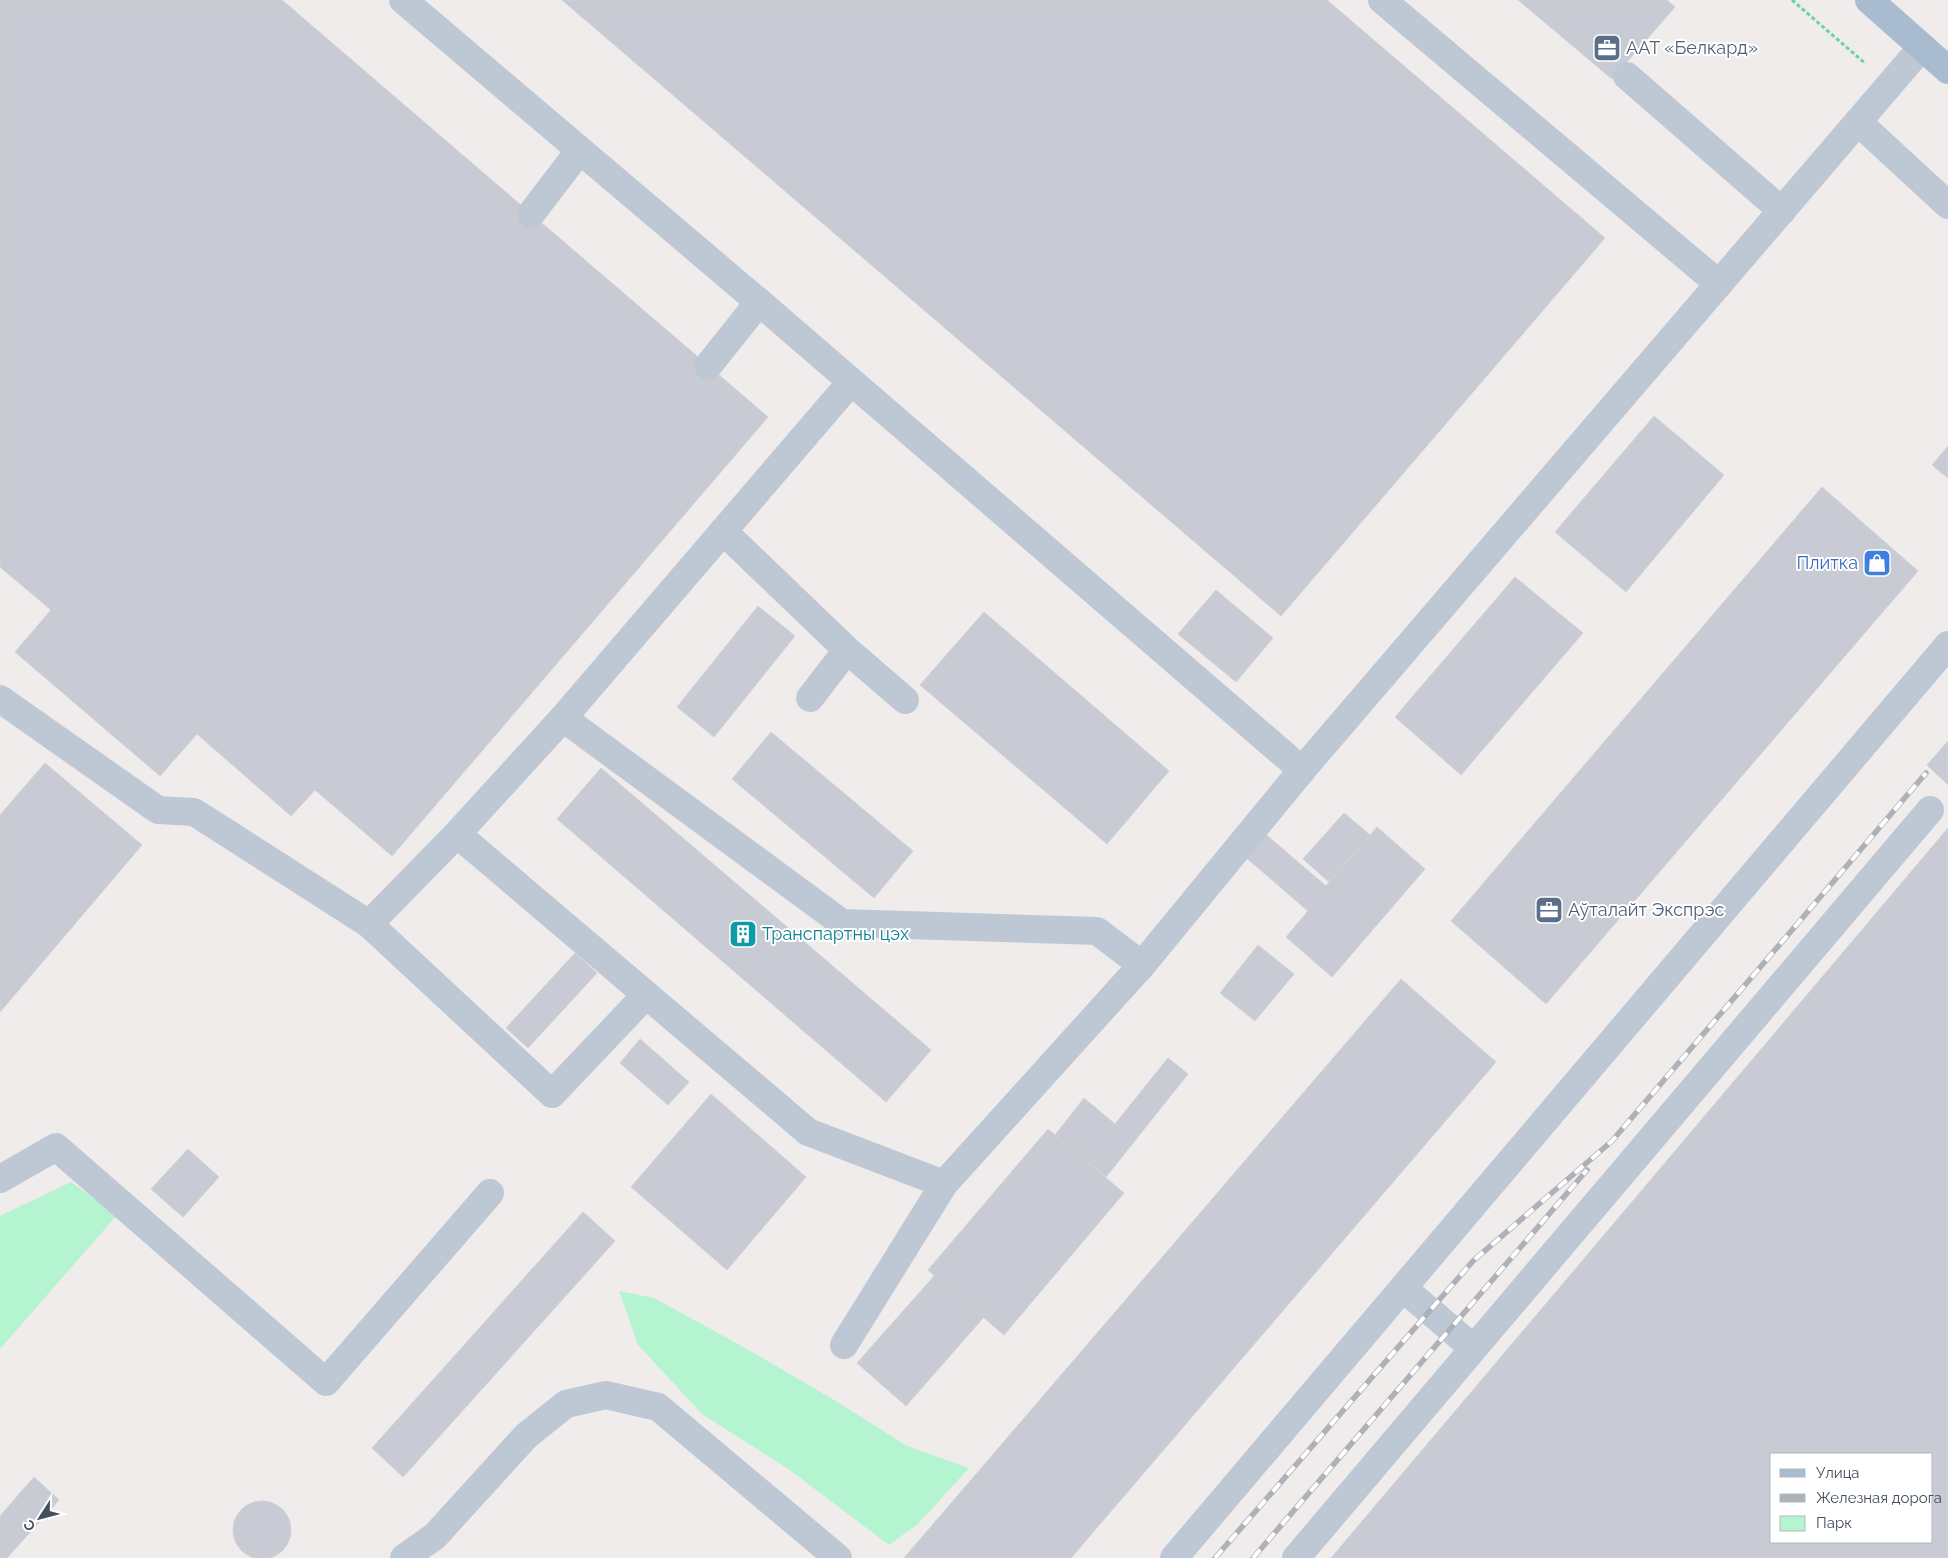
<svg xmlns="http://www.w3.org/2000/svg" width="1948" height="1558" font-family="Raleway,sans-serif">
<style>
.green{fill:#b5f4d0}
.building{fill:#c8cbd3;stroke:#d0d2d9;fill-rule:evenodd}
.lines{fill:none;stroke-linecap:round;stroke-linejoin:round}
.path{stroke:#69d5a4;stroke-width:3;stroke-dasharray:4 2.5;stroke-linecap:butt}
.minor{stroke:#bec8d4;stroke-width:28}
.major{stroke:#a9bbcf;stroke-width:28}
.rail-casing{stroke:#aeb1b8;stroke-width:5.5}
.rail{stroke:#fff;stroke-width:4;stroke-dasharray:11;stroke-linecap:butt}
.labels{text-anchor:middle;stroke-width:4;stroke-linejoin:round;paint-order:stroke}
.service-label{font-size:18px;fill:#4e5e75;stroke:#fff;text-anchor:start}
.shop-label{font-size:18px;fill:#366cbe;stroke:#fff;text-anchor:end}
.culture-label{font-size:18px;fill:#0d838f;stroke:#fff;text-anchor:start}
</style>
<rect width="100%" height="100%" fill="#f0ecec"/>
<g class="green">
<polygon points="71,1182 117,1215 0,1349 0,1216"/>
<polygon points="619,1291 654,1298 740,1345 834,1400 907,1446 969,1468 918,1524 889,1545 787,1468 703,1415 638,1345"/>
</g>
<g class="building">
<polygon points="0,0 282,0 768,417 392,856 315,790 291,816 197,734 160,776 15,652 51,610 0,567"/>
<polygon points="562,0 1327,0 1605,238 1281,616"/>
<polygon points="1518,0 1667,0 1675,7 1612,79"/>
<polygon points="1654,416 1724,475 1626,592 1555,532"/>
<polygon points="1948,446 1948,478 1932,465"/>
<polygon points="1822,487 1918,571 1546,1004 1451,921"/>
<polygon points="1515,577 1583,633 1461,775 1395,717"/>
<polygon points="1216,590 1273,638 1236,682 1178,634"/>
<polygon points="758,606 795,636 714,737 677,707"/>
<polygon points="984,612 1169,771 1107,844 920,685"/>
<polygon points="771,732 913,851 874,898 732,779"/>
<polygon points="1948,741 1948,785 1927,765"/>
<polygon points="45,763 142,845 0,1012 0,815"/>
<polygon points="601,768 931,1050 886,1102 557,819"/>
<polygon points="1344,813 1370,835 1329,882 1303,859"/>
<polygon points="1377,827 1425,869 1332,977 1286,937 1308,911 1243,855 1263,832 1326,886"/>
<path d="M1948,828V1558H1331ZM1772,1454H1932V1542H1772Z"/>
<polygon points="1258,945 1294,974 1255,1021 1220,993"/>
<polygon points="575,953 597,973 528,1048 506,1028"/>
<polygon points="1401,979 1496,1062 1071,1558 904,1558"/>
<polygon points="640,1039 689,1082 668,1105 620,1063"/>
<polygon points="1168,1058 1188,1074 1106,1177 1055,1135 1084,1098 1115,1124"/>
<polygon points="711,1094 806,1177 727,1270 631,1187"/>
<polygon points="1048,1129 1124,1193 1004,1335 928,1270"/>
<polygon points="188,1149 219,1177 183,1217 151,1189"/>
<polygon points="583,1212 615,1241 403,1477 372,1448"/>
<polygon points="935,1275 984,1317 906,1406 857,1363"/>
<polygon points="34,1477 59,1500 7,1558 0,1558 0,1516"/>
<circle cx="262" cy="1530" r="29"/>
</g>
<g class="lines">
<polyline class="path" points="1792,0 1866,64"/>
<g class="minor">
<polyline points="403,0 759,302 1302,770 1922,47"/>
<polyline points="1382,0 1719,284"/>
<polyline points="1627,76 1782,211"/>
<polyline points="1858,122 1948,205"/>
<polyline points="531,214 580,150"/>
<polyline points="708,366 759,302"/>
<polyline points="723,531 847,650 810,698"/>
<polyline points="847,650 905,700"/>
<polyline points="0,699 158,810 194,812 369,924 457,834 563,718 851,382"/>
<polyline points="563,718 842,923 1097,931 1142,965"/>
<polyline points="457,834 808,1132 944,1184 1142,965 1302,770"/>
<polyline points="369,924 552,1094 646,995"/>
<polyline points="0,1179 56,1147 326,1382 490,1193"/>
<polyline points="1403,1288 1473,1348"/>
<polyline points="844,1345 944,1184"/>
<polyline points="404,1558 435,1536 526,1436 566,1404 606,1395 658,1407 838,1558"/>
<polyline points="1174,1558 1948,645"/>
<polyline points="1296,1558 1930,810"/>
</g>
<polyline class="major" points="1869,0 1948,70"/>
<defs>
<g id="rail">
<polyline points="1215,1558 1473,1261 1612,1141 1926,773"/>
<polyline points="1253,1558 1587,1170"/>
</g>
</defs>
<use href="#rail" class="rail-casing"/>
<use href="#rail" class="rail"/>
</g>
<defs>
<symbol id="office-square" viewBox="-11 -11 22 22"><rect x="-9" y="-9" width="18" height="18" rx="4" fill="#5c6f8a" stroke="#fff"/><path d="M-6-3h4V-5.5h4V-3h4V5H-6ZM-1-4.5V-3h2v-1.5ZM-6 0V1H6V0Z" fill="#fff"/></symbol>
<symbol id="shop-square" viewBox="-11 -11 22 22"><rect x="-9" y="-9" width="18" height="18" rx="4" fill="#3f7fe0" stroke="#fff"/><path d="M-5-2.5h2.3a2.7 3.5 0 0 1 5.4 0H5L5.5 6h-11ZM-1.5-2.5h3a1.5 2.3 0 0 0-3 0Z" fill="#fff"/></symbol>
<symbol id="building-square" viewBox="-11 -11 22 22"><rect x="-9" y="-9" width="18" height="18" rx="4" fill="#0f9aa8" stroke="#fff"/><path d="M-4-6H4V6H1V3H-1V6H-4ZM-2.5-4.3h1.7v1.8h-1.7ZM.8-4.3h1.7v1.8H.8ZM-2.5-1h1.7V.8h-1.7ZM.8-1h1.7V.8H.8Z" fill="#fff"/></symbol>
</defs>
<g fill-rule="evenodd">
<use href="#office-square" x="1591" y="32" width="32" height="32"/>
<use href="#shop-square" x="1861" y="547" width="32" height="32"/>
<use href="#office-square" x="1533" y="894" width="32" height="32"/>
<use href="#building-square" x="727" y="918" width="32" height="32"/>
</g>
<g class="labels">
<g class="service-label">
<text x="1626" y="54">ААТ «Белкард»</text>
<text x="1568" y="916">Аўталайт Экспрэс</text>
</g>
<g class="shop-label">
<text x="1858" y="569">Плитка</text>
</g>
<g class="culture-label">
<text x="762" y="940">Транспартны цэх</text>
</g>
</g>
<rect x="1770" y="1453" width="162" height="90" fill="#ffffff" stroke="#b4b9be"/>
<rect x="1780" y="1469" width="25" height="8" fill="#a9bbcf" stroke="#b4b9be"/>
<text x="1816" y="1478" font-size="15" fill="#434f5c">Улица</text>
<rect x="1780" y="1494" width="25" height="8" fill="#aeb1b8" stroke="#b4b9be"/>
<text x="1816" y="1503" font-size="15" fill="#434f5c">Железная дорога</text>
<rect x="1780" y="1516" width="25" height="15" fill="#b5f4d0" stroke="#b4b9be"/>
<text x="1816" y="1528" font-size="15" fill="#434f5c">Парк</text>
<g transform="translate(40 1518) rotate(234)" stroke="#ffffff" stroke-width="4" paint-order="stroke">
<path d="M0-4L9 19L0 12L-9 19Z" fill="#434f5c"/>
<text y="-8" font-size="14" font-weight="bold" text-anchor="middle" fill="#434f5c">С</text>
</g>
</svg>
